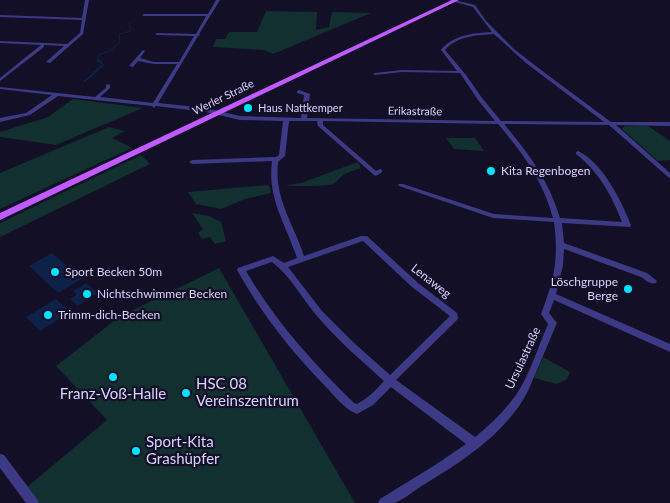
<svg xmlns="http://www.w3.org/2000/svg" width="670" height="503" font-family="Lato,sans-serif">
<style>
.green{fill:#12302f}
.water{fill:#0c2248}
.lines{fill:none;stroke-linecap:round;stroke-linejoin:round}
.stream-far1{stroke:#0c2248;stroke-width:1}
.stream{stroke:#0c2248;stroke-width:2}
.minor{fill:#3d3a85;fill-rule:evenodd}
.primary{fill:#c25bff;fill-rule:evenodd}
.poi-dot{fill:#00e5ff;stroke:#130f26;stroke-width:2}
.labels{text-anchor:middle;stroke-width:4.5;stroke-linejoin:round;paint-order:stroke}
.far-street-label{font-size:11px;fill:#d9d4ff;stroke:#130f26}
.far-poi-label{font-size:11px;fill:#d9d4ff;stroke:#130f26;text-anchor:start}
.poi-label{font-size:12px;fill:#d9d4ff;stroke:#130f26;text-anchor:start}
.street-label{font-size:12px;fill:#d9d4ff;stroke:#130f26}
.near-poi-label{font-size:15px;fill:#d9d4ff;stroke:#130f26;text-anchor:start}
</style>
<rect width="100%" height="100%" fill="#130f26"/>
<g class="green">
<polygon points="266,11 317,12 316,30 329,27 332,12 371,13 273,54 264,50 213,47 216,39 225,39 229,32 257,32"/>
<polygon points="73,99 143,108 56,145 0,137 0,132 48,117"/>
<polygon points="625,126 648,126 670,141 670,160 658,161 622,129"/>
<polygon points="109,127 125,131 112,138 132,148 0,209 0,173"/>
<polygon points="446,138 475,138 484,151 454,149"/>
<polygon points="141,155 150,164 0,237 0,223"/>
<path d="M358,162L361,168C355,170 348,172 343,175C339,178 337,182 333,184C330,186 291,187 286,185L301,183Z"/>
<polygon points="269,185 271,193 245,199 221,209 196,204 188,192"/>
<polygon points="192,213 209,216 221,222 226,241 215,244 210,237 202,239 198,233 203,229"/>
<polygon points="219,268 355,503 38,503 26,488 107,420 56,366 119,317"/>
<polygon points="543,357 570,372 567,379 557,384 534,378"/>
</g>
<g class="water">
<polygon points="52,253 82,279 58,293 29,266"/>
<polygon points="86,283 98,293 78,306 70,299 77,295 73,291"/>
<polygon points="56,299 70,312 40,331 26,317"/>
</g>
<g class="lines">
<polyline class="stream-far1" points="99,61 98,55 110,51 120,42 119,34 131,31 129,23"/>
<g class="stream">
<polyline points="98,60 102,63"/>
<polyline points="85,81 104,64"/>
</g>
<g class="minor">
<polygon points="85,0 89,0 83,34 50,63 46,62 64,46 44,45 44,47 0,81 0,78 41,45 0,43 0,41 67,44 80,33 82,20 0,17 0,15 82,18"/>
<path d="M216,0H220L199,34L200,35L198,36L158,103L206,108L240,116L301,118L304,95L297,93V91L299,90L310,94L307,118L495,121L478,100L460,73L402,72L375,75L373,74L375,73L402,70L457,71L441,50C453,35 473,33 492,32L473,7L448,0H454L475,5L486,21L514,49L545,73L611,122H670V126L616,125L670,173V178L668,177L609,125L504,124C529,154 549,181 560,218L622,222C612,196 599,172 576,154V152L578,151C603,163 621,200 631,225L630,227L562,223L564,243L647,273L657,281L656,283C650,285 646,280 641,277L564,249L563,265L556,294L670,344V352L554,300L549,313L557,323L528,391C506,434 460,463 420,487C413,492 401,501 394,503C389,503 383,503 378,503L380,499L435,465L466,444L391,387L373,405L357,414C344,409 335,396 325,386C291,351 261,313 237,270L238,268L273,256L284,263L297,258C286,224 267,199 272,161L192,164L189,162L192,160L276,157L279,155L283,121L240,120L206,112L156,106L154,108L152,106L58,96L30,115L0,122V118L26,113L52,95L0,89V87L95,97L106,88V85L108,84L110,85V88L100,97L153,103L177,64H154L138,61L133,67L129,66L143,50L145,51L140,58L154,62H179L194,36L157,35L155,34L157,33L196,34L206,16H144L142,15L144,14H208ZM494,34L526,63L604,122L501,121L482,98L466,75L445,50C457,36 477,35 494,34ZM289,121H317L318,126L374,175L376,176L382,172V170L380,169L376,171L323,125V121L498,124C523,153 543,181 553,218L494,214L403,184H399L398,185L399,186L493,218L554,222C559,259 554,280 541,314L548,324C538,347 530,374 516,395C504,411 490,425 475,437L396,380L457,320L458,318L457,313L418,283L367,236H361L304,256C293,222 274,199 278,162L285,156ZM363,241L412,287L450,316L390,375L353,342L322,311L288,267ZM272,262C291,276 302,299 317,316C337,340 361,360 384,381C376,390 368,398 357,404L354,403C313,363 275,321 246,271Z"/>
<polygon points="0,454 4,455 37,499 39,503 26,503 0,468"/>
</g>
<polygon class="primary" points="452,0 459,0 0,220 0,213"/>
</g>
<g class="poi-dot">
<circle cx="248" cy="108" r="5"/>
<circle cx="491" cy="171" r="5"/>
<circle cx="55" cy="272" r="5"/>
<circle cx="628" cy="289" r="5"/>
<circle cx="87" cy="294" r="5"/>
<circle cx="48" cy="315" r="5"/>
<circle cx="113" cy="377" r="5"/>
<circle cx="186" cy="393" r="5"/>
<circle cx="136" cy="451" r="5"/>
</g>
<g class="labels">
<g class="far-street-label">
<text transform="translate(223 97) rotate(-26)" y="4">Werler Straße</text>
<text transform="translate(415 111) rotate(1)" y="4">Erikastraße</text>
</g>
<g class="far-poi-label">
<text x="258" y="112">Haus Nattkemper</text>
</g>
<g class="poi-label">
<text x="501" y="175">Kita Regenbogen</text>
<text x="65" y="276">Sport Becken 50m</text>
<text x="618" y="286" text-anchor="end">Löschgruppe<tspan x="618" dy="14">Berge</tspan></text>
<text x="97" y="298">Nichtschwimmer Becken</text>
<text x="58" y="319">Trimm-dich-Becken</text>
</g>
<g class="street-label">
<text transform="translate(431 281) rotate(38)" y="4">Lenaweg</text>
<text transform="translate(523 358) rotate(-65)" y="4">Ursulastraße</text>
</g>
<g class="near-poi-label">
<text x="196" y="389">HSC 08<tspan x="196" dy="17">Vereinszentrum</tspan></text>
<text x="113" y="399" text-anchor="middle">Franz-Voß-Halle</text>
<text x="146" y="447">Sport-Kita<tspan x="146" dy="17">Grashüpfer</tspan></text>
</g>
</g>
</svg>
